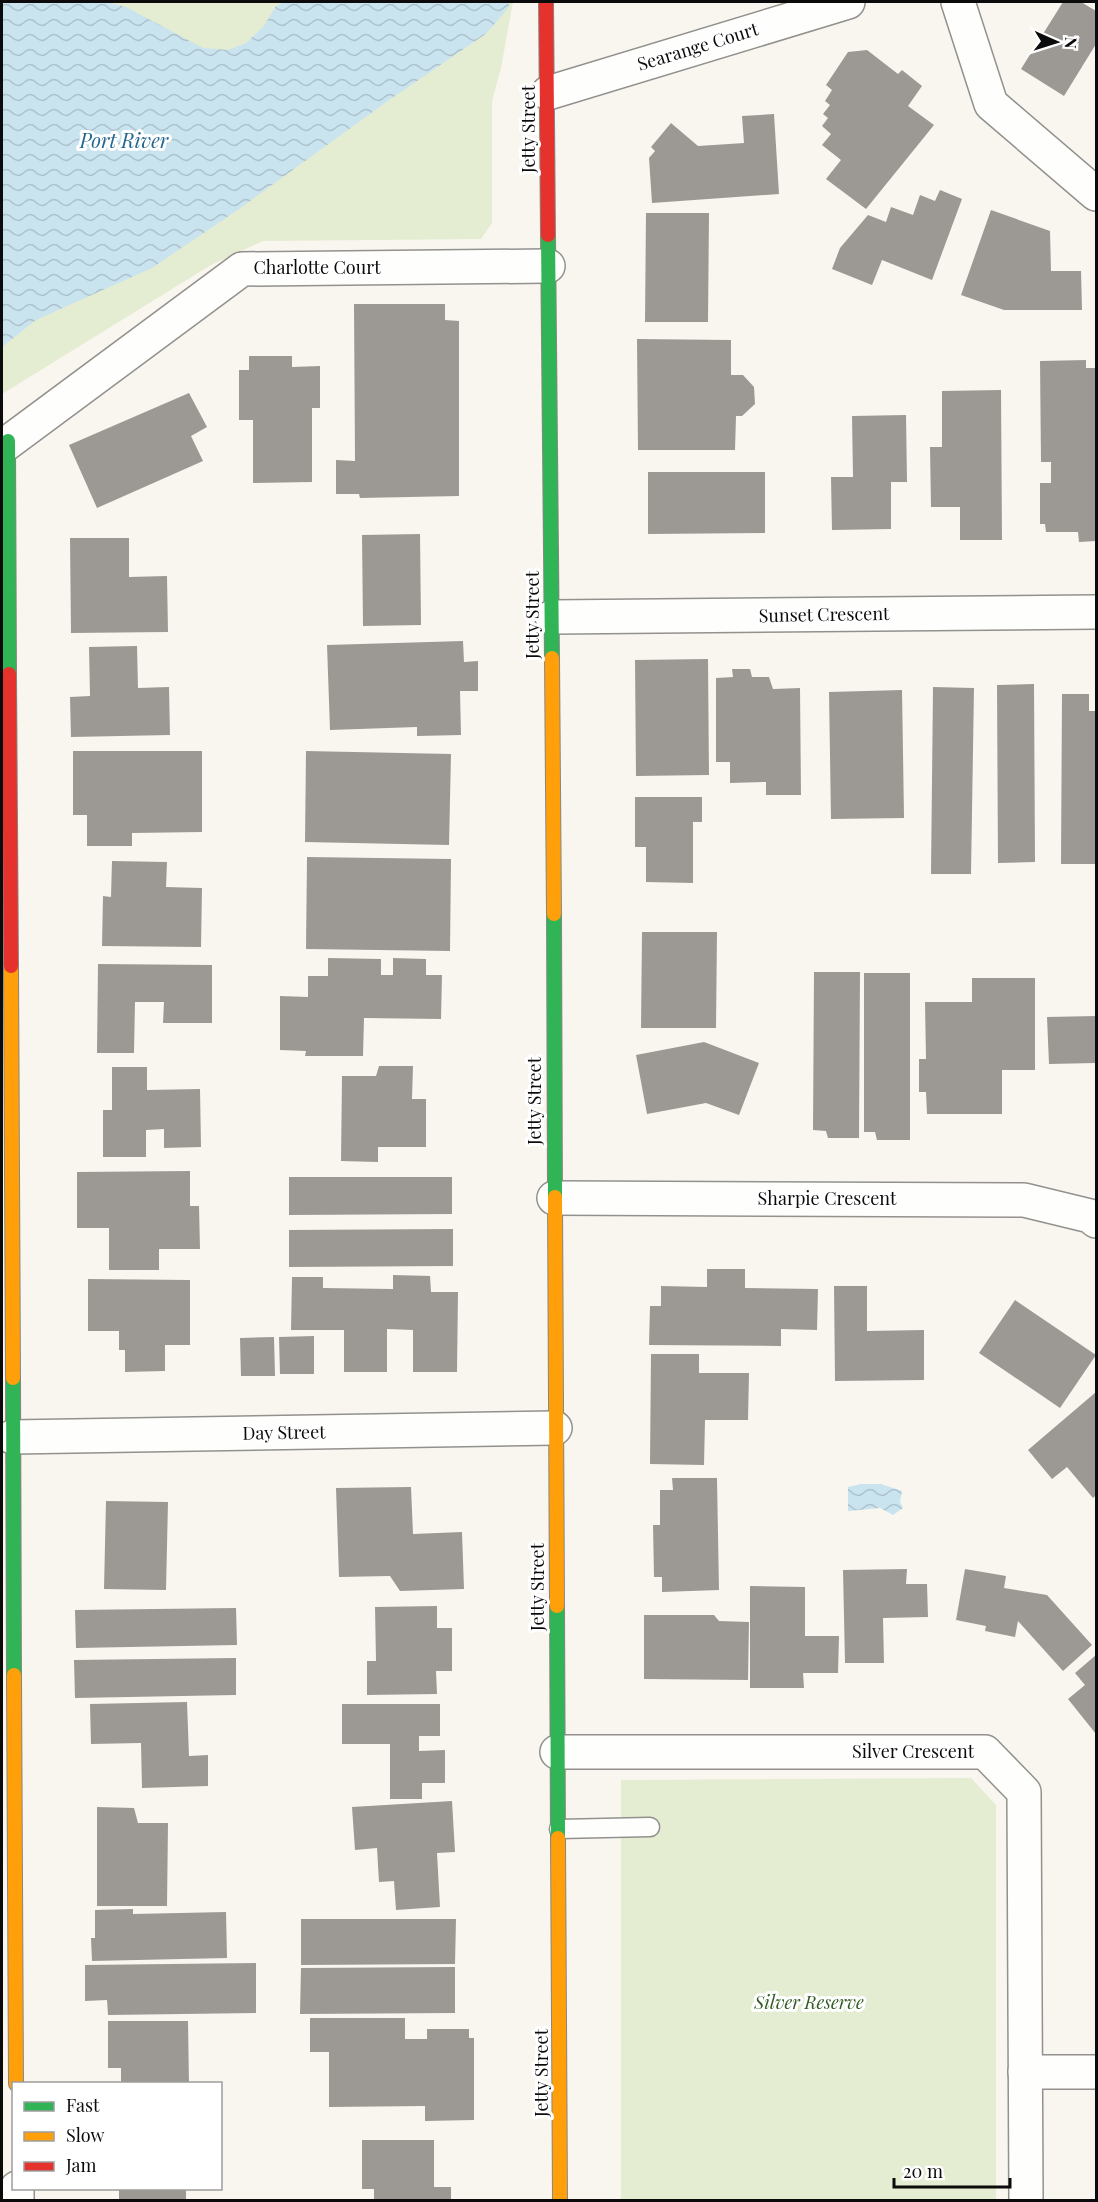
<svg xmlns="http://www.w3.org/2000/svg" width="1098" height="2202" font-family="'Playfair Display',serif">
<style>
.park{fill:#e4ecd1}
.water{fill:url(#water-waves)}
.building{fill:#9c9995}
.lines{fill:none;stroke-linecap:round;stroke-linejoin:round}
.lane-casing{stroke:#92918e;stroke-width:21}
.street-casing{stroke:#92918e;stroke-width:36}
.fast-casing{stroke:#898784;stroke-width:16}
.slow-casing{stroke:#898784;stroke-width:16}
.jam-casing{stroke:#898784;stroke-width:16}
.lane{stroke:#fefefd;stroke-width:18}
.street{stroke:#fefefd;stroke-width:33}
.fast{stroke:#30b455;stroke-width:14}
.slow{stroke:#ff9f0a;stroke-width:14}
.jam{stroke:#e5322d;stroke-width:14}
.labels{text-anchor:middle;stroke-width:6;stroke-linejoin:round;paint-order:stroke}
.street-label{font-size:18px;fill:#0b0b0b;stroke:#fff}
.park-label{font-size:18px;font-style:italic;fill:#335b23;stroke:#fff}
.water-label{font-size:20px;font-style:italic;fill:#23678e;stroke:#fff}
</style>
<defs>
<pattern id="water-waves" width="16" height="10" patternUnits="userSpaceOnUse" patternTransform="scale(1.5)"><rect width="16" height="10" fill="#cae4ef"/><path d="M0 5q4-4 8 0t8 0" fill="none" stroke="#acc2cc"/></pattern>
</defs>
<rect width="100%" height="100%" fill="#f9f6ef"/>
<g class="park">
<polygon points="2,2 513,2 501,68 492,101 492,223 481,239 263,241 211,265 2,394"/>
<polygon points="971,1778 996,1805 996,2200 621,2200 621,1780"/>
</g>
<g class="water">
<polygon points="2,2 106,2 126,7 203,48 228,50 246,43 264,26 276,6 285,2 509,2 509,7 487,33 385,103 239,209 152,268 36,320 2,347"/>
<polygon points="861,1484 881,1484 902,1491 900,1502 903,1508 893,1515 880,1508 848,1511 848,1487"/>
</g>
<g class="building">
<polygon points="1063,2 1081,2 1096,11 1096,44 1064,96 1021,69"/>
<polygon points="867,50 898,74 902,70 922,86 908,106 934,125 866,209 826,179 841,160 822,145 831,134 822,126 828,118 823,114 830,105 825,101 832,90 826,85 848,52"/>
<polygon points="774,114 779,194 652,203 649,158 655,151 651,147 671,123 698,146 744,143 742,116"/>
<polygon points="940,190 962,199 932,280 882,260 872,285 832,269 840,248 868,215 886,222 891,207 913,215 920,195 935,201"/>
<polygon points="991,210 1050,231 1051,271 1081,271 1082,310 1004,310 961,295"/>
<polygon points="646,213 709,213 708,322 645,322"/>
<polygon points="354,304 445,304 445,320 459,321 459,496 360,498 359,494 336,494 336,460 355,461"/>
<polygon points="637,339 731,340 731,375 743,375 754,387 755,404 742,416 736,416 735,450 638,450"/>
<polygon points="249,356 292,356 292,367 320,366 320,408 312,408 312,482 253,483 253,420 239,420 239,370 249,370"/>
<polygon points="1086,360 1086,368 1096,368 1096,541 1079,542 1078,532 1046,532 1045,524 1040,524 1040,483 1051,483 1051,462 1041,462 1040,361"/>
<polygon points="1001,390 1002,540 960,540 960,507 931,507 930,447 942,447 942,391"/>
<polygon points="189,393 207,427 191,436 203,461 97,508 69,445"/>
<polygon points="906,415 907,482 891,482 891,529 832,530 831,477 853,477 852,416"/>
<polygon points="648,472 765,472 765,533 648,534"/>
<polygon points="420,534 421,625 363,626 362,535"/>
<polygon points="70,538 129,538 129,577 167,576 168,632 71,633"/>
<polygon points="463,641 464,662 478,661 478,691 460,691 461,735 417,736 417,727 330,730 327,645"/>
<polygon points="137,646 138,688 169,687 170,735 71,737 70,697 90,696 89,647"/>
<polygon points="708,659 709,775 636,776 635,660"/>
<polygon points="732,669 750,669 752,677 769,677 773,689 800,688 801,795 766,795 766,782 730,783 730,762 716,762 716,678 733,677"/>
<polygon points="1034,684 1035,862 998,863 997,685"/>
<polygon points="933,687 974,688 971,874 931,874"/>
<polygon points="902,690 904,818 831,819 829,692"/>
<polygon points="1062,694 1089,694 1089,711 1096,711 1096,864 1061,864"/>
<polygon points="73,751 202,751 202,832 132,833 132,846 87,846 87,815 73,815"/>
<polygon points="306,751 451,754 449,845 305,842"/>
<polygon points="635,797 702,797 702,822 693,822 693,883 646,882 646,847 635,847"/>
<polygon points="307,857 451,859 450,951 306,949"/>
<polygon points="112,861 167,862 166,887 202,888 201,947 102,946 103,896 111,897"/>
<polygon points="642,932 717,932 716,1028 641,1028"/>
<polygon points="328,958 381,959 381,975 393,975 393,958 426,959 426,975 442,975 441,1019 364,1018 363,1056 305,1056 306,1051 280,1050 280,996 308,997 308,976 328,976"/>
<polygon points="98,964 212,965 212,1023 163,1023 164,1002 135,1002 134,1053 97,1053"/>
<polygon points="814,972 860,972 859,1138 828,1138 826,1131 813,1130"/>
<polygon points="864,973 910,973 910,1140 877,1140 875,1132 864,1132"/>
<polygon points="972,978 1035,978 1035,1070 1002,1070 1002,1114 927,1114 926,1092 919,1092 919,1059 926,1059 925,1002 972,1002"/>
<polygon points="1096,1016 1096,1063 1049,1064 1047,1017"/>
<polygon points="704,1042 759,1063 739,1115 706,1103 647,1114 636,1055"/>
<polygon points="379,1066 413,1066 412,1099 426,1099 426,1147 378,1147 378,1162 341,1161 342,1076 376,1076"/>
<polygon points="112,1067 147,1067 147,1090 200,1089 201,1147 164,1148 164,1129 146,1130 146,1157 103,1157 103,1110 112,1110"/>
<polygon points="190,1171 190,1206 199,1206 200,1249 159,1249 159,1270 109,1270 109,1228 77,1228 77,1172"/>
<polygon points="289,1177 452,1177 452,1214 289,1215"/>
<polygon points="453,1229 453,1266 289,1267 289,1230"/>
<polygon points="707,1269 745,1269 745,1288 818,1289 817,1330 781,1329 781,1346 649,1345 650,1306 661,1306 661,1286 707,1287"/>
<polygon points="393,1275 430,1276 431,1292 458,1292 457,1372 413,1372 413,1330 387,1329 387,1372 344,1372 344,1330 291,1330 292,1277 323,1277 323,1288 393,1289"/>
<polygon points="88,1279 190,1280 190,1345 165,1345 165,1371 125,1372 125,1350 119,1350 119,1331 88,1331"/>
<polygon points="834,1286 867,1286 867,1331 924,1330 924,1380 835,1381"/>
<polygon points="1015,1300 1096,1355 1060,1408 979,1353"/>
<polygon points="314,1336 314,1374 280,1374 279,1337"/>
<polygon points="274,1337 275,1376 241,1376 240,1338"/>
<polygon points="651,1354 699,1354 699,1373 749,1373 748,1420 705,1420 704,1465 650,1464"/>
<polygon points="1096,1392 1096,1495 1093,1498 1067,1467 1052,1479 1028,1450"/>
<polygon points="672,1478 717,1478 719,1590 662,1592 662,1577 654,1577 653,1525 660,1525 660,1490 673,1490"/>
<polygon points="411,1487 413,1534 462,1532 464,1589 400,1591 390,1576 339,1577 336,1488"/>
<polygon points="106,1501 168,1502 166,1590 104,1589"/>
<polygon points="907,1569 906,1584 927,1584 928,1617 883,1618 884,1663 845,1663 843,1570"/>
<polygon points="965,1569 1006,1576 1004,1588 1047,1595 1092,1645 1063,1671 1018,1621 1015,1637 985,1631 986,1626 956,1620"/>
<polygon points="750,1586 805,1587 805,1636 839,1636 838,1673 803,1673 804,1688 750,1688"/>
<polygon points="437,1606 437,1628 452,1628 452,1671 436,1671 437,1694 367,1695 367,1661 376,1661 375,1607"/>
<polygon points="236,1608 237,1645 76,1648 75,1610"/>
<polygon points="644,1615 714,1615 719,1621 749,1622 748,1680 644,1679"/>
<polygon points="1096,1655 1096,1734 1068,1699 1085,1685 1075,1673"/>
<polygon points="236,1658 236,1695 75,1698 74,1660"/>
<polygon points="187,1702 189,1756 208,1755 208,1786 142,1788 141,1743 91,1744 90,1704"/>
<polygon points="342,1704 440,1704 440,1736 419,1736 419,1751 445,1750 445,1783 422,1783 422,1799 390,1799 390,1744 342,1744"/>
<polygon points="452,1801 455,1852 437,1853 440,1907 396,1910 394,1881 379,1882 377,1848 355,1850 352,1807"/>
<polygon points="97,1807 134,1808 138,1823 168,1823 167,1906 97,1906"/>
<polygon points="133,1909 133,1914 226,1912 227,1958 92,1961 91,1938 95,1938 95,1910"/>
<polygon points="301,1919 456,1919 455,1964 301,1965"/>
<polygon points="256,1963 256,2013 108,2015 107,2000 85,2001 85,1965"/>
<polygon points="455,1967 455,2013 300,2014 301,1968"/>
<polygon points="310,2018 405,2018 405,2039 427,2039 427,2029 469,2029 469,2038 474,2038 474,2120 425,2121 425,2106 329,2107 329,2052 310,2052"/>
<polygon points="108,2021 188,2021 189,2084 121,2084 121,2068 108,2068"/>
<polygon points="362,2140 434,2140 434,2187 451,2187 451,2200 374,2200 374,2189 362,2189"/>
<rect x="119" y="2188" width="67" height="12"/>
</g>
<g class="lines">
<defs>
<polyline id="lane" points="559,1829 650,1827"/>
<g id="street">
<polyline points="958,2 991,104 1096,194"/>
<polyline points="548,93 848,2"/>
<polyline points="2,447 242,269 548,266"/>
<polyline points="552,617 1096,612"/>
<polyline points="554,1198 1024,1200 1090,1216 1096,1221"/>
<polyline points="12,1437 555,1428"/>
<polyline points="557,1752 985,1752 1024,1792 1026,2200"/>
<polyline points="1025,2072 1096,2072"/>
<polyline points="17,2188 17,2200"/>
</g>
<g id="fast">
<polyline points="548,235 552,658"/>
<polyline points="8,441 9,674"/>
<polyline points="554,914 555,1197"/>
<polyline points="13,1378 14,1675"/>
<polyline points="557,1606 558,1838"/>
</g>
<g id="slow">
<polyline points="552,658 554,914"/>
<polyline points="11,966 13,1378"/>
<polyline points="555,1197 557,1606"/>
<polyline points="14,1675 16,2084"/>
<polyline points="558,1838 560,2200"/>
</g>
<g id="jam">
<polyline points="546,2 548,235"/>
<polyline points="9,674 11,966"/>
</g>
</defs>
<use href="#lane" class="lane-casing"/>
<use href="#street" class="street-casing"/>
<use href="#fast" class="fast-casing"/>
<use href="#slow" class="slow-casing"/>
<use href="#jam" class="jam-casing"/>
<use href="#lane" class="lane"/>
<use href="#street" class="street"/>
<use href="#fast" class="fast"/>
<use href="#slow" class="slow"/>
<use href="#jam" class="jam"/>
</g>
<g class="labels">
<g class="street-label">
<text transform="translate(698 47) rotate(-17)" y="6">Searange Court</text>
<text transform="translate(529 129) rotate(-90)" y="6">Jetty Street</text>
<text x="317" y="274">Charlotte Court</text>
<text transform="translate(533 615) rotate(-90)" y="6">Jetty Street</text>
<text transform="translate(824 615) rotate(-1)" y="6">Sunset Crescent</text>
<text transform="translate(535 1101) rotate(-90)" y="6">Jetty Street</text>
<text x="827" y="1205">Sharpie Crescent</text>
<text transform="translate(284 1433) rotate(-1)" y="6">Day Street</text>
<text transform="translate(538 1587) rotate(-90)" y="6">Jetty Street</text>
<text x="913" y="1758">Silver Crescent</text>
<text transform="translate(542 2073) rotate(-90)" y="6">Jetty Street</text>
</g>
<g class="park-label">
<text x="809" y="2009">Silver Reserve</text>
</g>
<g class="water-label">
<text x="124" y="148">Port River</text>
</g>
</g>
<rect width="1098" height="2202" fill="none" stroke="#0b0b0b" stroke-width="6"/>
<rect x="12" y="2082" width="210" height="108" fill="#ffffff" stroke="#9d9d9d" stroke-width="1.5"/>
<rect x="24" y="2102" width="30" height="9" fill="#30b455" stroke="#9d9d9d" stroke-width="1.5"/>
<text x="66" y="2112" font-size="18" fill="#0b0b0b">Fast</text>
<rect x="24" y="2132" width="30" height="9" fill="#ff9f0a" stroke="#9d9d9d" stroke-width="1.5"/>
<text x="66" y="2142" font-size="18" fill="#0b0b0b">Slow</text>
<rect x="24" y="2162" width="30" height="9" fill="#e5322d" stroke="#9d9d9d" stroke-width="1.5"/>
<text x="66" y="2172" font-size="18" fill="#0b0b0b">Jam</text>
<g transform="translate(1056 42) rotate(93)" stroke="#ffffff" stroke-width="4.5" paint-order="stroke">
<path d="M0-4.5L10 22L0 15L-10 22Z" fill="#0b0b0b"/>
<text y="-9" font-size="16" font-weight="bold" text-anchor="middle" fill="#0b0b0b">N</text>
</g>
<path d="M894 2178v9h116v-9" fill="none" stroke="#0b0b0b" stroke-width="3"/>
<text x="903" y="2178" font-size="18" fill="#0b0b0b" stroke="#ffffff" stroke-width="4.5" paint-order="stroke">20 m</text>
</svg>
